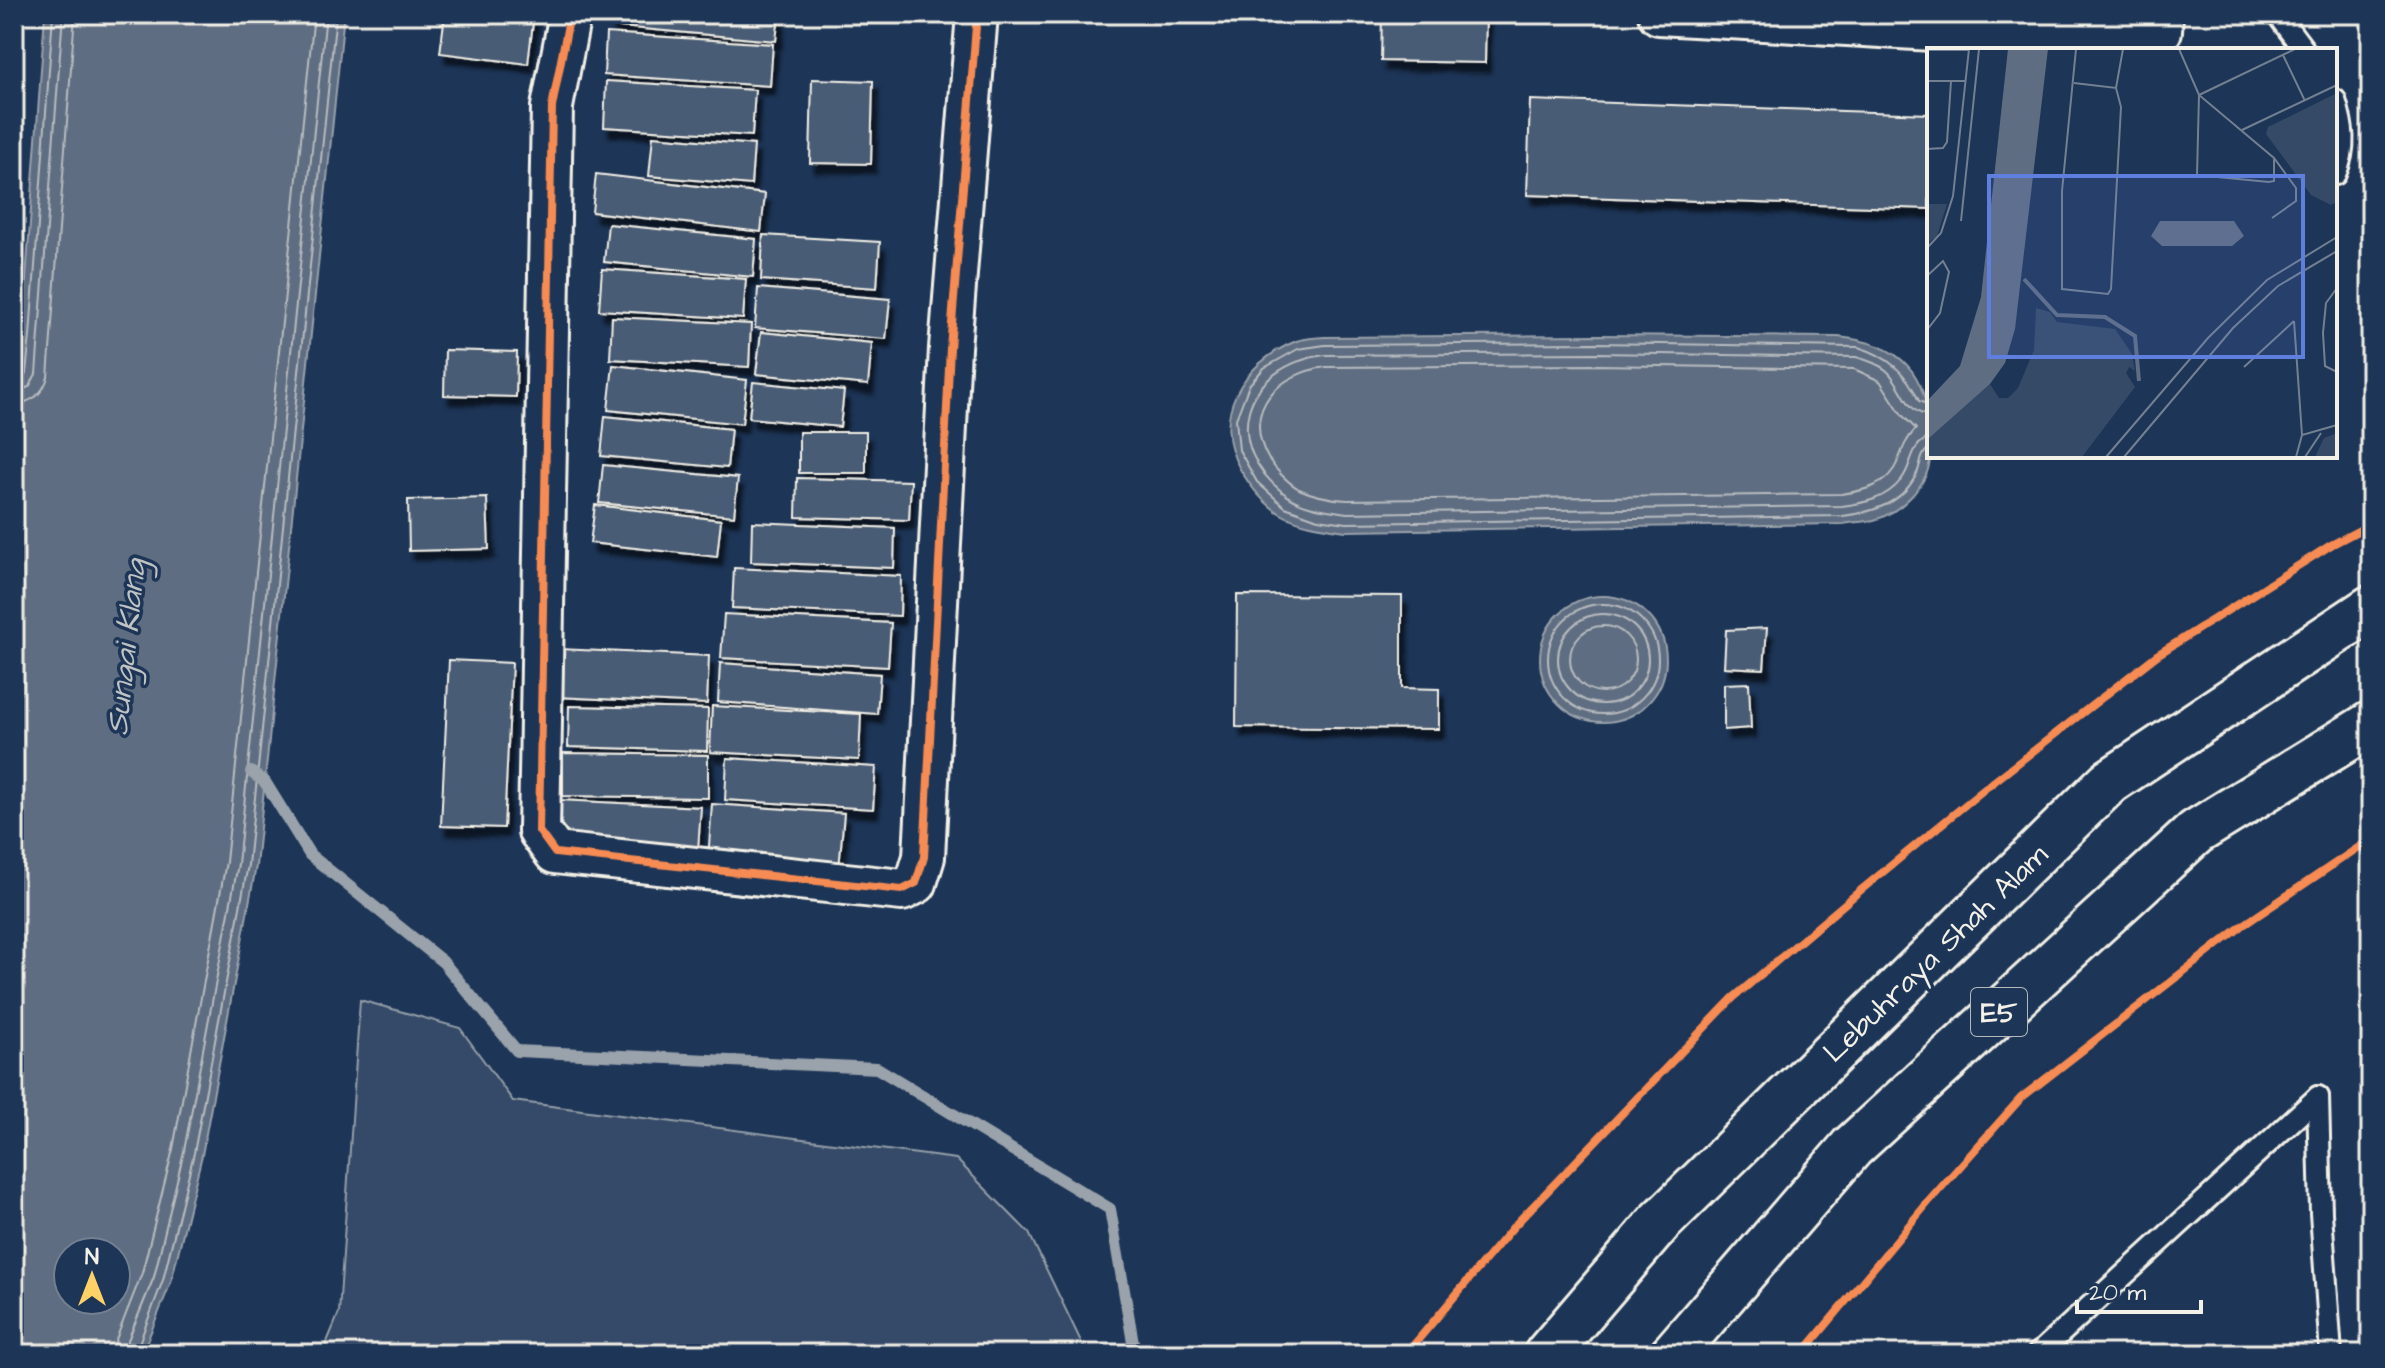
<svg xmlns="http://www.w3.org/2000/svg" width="2385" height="1368" font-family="'Architects Daughter',sans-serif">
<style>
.green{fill:#354a67;stroke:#949ea8;stroke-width:2}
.water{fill:#5e6d82;stroke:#9aa2ab;stroke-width:2;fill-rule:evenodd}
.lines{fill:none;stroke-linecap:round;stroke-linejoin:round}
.shore{stroke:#b8bcbf;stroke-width:2}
.stream{stroke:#9aa2ab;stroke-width:12}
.building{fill:#485b74;stroke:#f4f1e8;stroke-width:2;filter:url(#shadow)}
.lane-casing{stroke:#f4f1e8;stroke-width:26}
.street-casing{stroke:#f4f1e8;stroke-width:46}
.highway-casing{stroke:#f4f1e8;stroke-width:50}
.lane{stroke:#1d3557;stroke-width:20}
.street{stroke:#1d3557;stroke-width:40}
.highway{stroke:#1d3557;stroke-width:44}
.cycleway-casing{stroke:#1d3557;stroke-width:13}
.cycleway{stroke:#f68b52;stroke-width:8}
.labels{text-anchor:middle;stroke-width:7;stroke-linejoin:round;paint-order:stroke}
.shield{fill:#1d3557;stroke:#b4b9bc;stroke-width:2}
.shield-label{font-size:28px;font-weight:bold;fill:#f4f1e8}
.street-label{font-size:30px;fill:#f4f1e8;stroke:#1d3557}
.water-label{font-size:32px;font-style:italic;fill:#c0c3c4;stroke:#1d3557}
.inset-river{fill:none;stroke:#5e6d82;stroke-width:4}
.inset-road{fill:none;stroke:#738091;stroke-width:2}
.view{fill:#5e7fdd;fill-opacity:0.15;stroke:#5e7fdd;stroke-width:4}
.inset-edge{fill:none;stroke:#f4f1e8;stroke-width:4}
</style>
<defs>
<filter id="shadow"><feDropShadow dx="5" dy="9" stdDeviation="2" flood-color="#0009"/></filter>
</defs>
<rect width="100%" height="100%" fill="#1d3557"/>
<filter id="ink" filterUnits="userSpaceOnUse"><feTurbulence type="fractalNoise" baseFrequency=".0125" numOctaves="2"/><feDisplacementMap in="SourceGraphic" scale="16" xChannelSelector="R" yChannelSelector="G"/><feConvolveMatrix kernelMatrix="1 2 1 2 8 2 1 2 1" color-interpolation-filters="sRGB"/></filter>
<g filter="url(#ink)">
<polygon class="green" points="360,1000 460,1028 513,1101 956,1159 1029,1233 1087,1354 322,1354 339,1313"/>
<g class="water">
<path d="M45,14H344L256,866L202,1155L171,1282L142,1354H14V408L22,335ZM68,1252H116V1300H68Z"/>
<path d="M1596,335L1838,337C1901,343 1929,373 1929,436C1929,444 1930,455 1930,460C1927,487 1899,513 1874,520C1864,522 1853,522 1843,524L1346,531C1325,528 1300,525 1281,514C1264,504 1250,486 1240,469C1210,416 1242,364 1294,342C1303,338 1314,338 1324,337Z"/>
<circle cx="1603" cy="659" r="63"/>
</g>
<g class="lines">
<g class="shore">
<path d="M1596,365L1854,369L1880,381L1902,415L1916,429C1906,439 1903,448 1898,461C1888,486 1864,491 1841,494L1347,500C1331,499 1314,496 1299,489C1287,482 1275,469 1268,458C1241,409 1279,373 1326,367Z"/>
<polyline points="14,382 21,380 26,373 30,336 53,14"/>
<polyline points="14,392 29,387 36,374 63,14"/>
<path d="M14,404C32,403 43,394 48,377L75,14"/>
<path d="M1929,405L1919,401C1907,373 1888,356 1858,347L1596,343L1325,345L1298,349L1264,368L1249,385L1236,419L1239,450L1257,482L1285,507L1318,519L1347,523L1843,516C1875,512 1904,503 1918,471C1921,462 1921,454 1929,448"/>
<path d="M1929,415C1905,414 1903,384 1886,370C1877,363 1867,360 1856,357L1596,353L1326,355C1241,365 1218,447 1289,497C1305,508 1328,510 1347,513L1842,506C1865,503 1886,499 1901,480C1913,466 1909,445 1929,438"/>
<circle cx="1603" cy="659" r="55"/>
<circle cx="1603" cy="659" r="45"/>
<circle cx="1603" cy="659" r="33"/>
<polyline points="113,1354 115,1342 142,1273 173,1149 226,862 314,14"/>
<polyline points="125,1354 126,1345 154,1277 184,1151 238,864 326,14"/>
<polyline points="135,1354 163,1280 194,1153 248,865 336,14"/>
</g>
<polyline class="stream" points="251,772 265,782 310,855 443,962 517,1051 877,1068 1110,1209 1135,1354"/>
</g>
<g class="building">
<polygon points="445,14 534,14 528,64 440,53"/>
<polygon points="611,14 779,14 776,41 610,26"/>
<polygon points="1382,14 1486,14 1485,63 1381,61"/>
<polygon points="606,33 773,44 770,86 604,75"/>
<polygon points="812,79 873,81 871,164 810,163"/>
<polygon points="606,81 755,90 752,136 604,127"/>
<polygon points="1530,100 1929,114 1929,209 1527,195"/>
<polygon points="653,136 754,145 751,185 649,176"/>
<polygon points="596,174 765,194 761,232 592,212"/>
<polygon points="608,224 756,239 753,277 604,262"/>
<polygon points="763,235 880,242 877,288 761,280"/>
<polygon points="602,269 746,279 743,319 599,310"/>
<polygon points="758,288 890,299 886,339 755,328"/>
<polygon points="612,317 751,324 749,367 610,359"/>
<polygon points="761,332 872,343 868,385 756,374"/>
<polygon points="445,350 517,352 516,397 444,395"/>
<polygon points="613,365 747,380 742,424 608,410"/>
<polygon points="753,382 844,391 840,427 749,418"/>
<polygon points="605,416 731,429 727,468 601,456"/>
<rect x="799" y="432" width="67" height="41"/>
<polygon points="603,465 738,478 734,516 599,503"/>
<polygon points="797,478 911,481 909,520 796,517"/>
<polygon points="487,498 489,549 409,551 408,500"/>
<polygon points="595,505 721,520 717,557 590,543"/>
<polygon points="752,522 895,528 894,568 751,562"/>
<polygon points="734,568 901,576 900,616 732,608"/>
<polygon points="1237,595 1402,596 1402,688 1439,689 1439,729 1236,727"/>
<polygon points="724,614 891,623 888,667 721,658"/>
<polygon points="1767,628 1764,669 1724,667 1726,630"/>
<polygon points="559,649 709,656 707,704 556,697"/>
<polygon points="449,660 512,663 504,828 441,826"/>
<polygon points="720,663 880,674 877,714 718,702"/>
<polygon points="1749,683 1751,728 1724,730 1724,684"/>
<polygon points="569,706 708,709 707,751 568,747"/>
<polygon points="712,706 861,714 859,760 710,752"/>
<polygon points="563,753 708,755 708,798 563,796"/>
<polygon points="727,758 876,767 873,809 725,800"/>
<polygon points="558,800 701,807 698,850 556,843"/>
<polygon points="712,804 844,813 839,869 708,860"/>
</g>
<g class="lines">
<defs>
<g id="lane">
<polyline points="2277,14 2304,50"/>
<path d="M2335,100C2343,126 2347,148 2335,174"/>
<polyline points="2318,1097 2321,1213 2331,1354"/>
<polyline points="2038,1354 2318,1097"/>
</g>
<g id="street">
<polyline points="570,14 552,107 539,831 555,853 902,890 916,883 924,857 950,348 977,14"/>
<polyline points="1659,14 2123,41 2161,31 2162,14"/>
</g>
<g id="highway">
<polyline points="1547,1354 1659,1223 2109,782 2371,608"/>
<polyline points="1673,1354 1852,1147 2196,832 2371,724"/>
</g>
</defs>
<use href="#lane" class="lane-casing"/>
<use href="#street" class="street-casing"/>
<use href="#highway" class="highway-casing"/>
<use href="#lane" class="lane"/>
<use href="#street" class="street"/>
<use href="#highway" class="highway"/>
<defs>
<g id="cycleway">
<polyline points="570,14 552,107 539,831 555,853 902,890 916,883 924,857 950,348 977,14"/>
<polyline points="1406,1354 1514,1226 1733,998 1861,890 1987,787 2157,655 2331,545 2371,524"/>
<polyline points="1802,1354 1930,1200 2021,1098 2242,926 2371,839"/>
</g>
</defs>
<use href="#cycleway" class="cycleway-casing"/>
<use href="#cycleway" class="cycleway"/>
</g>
</g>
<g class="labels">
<rect class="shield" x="1971" y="988" width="56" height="48" rx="6"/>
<g class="shield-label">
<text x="1999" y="1022">E5</text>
</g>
<g class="street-label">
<text transform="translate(1935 953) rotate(-44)" y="10">Lebuhraya Shah Alam</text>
</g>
<g class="water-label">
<text transform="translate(125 647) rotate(-84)" y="11">Sungai Klang</text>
</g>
</g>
<g transform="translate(1927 48)">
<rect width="410" height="410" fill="#1d3557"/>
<path d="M410,45V154L404,157L384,147L339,86L341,79ZM0,156H20L10,188L0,196ZM109,260L123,264L130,274L188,281L205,306L208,323L202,319L199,325L208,339L155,409H0V392L63,336L72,350H81L91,340L107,302ZM410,385V409H388L397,390Z" fill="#354a67"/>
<path d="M81,1H121L88,281L78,315L63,336L0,392V353L33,318L54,249ZM233,173H307L317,188L305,198H235L224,188Z" fill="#5e6d82"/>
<path class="inset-river" d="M97,231L130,267L178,269L208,288L212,333"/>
<path class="inset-road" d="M149,1L135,143V241L181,246L184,241L194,59L189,40M252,1L272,47L347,110L369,140V153L345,170M0,2H42M356,7L378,53M0,33H38M147,35L189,40L196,1M272,47L270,127L342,134L347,133V111M272,47L368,1M315,82L410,37M0,101L16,100L20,94L24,33M34,173L52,1M0,200L14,185L26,148L42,1M0,228L16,213L22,224L13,265L0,282M410,240L399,255L396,285L398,318L410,324M367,273L375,387M317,319L367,273M179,409L281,290L340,232L410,189M197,409L306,280L351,238L410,203M369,409L375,387L410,377M378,409L394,385"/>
<path class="view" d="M62,128H376V309H62Z"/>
<rect width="410" height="410" class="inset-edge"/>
</g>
<rect width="2385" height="1368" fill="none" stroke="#1d3557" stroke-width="48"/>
<rect x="24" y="24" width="2337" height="1320" fill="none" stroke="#f4f1e8" stroke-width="3" filter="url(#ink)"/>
<g transform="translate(92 1276)"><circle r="38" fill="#1d3557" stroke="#738091" stroke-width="2"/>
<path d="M0-6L14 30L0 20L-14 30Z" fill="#ffd166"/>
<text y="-12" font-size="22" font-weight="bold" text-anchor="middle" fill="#f4f1e8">N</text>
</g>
<path d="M2077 1300v12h124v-12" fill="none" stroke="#f4f1e8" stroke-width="4"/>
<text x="2089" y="1300" font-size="24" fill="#f4f1e8" stroke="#1d3557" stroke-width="6" paint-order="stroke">20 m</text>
</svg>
